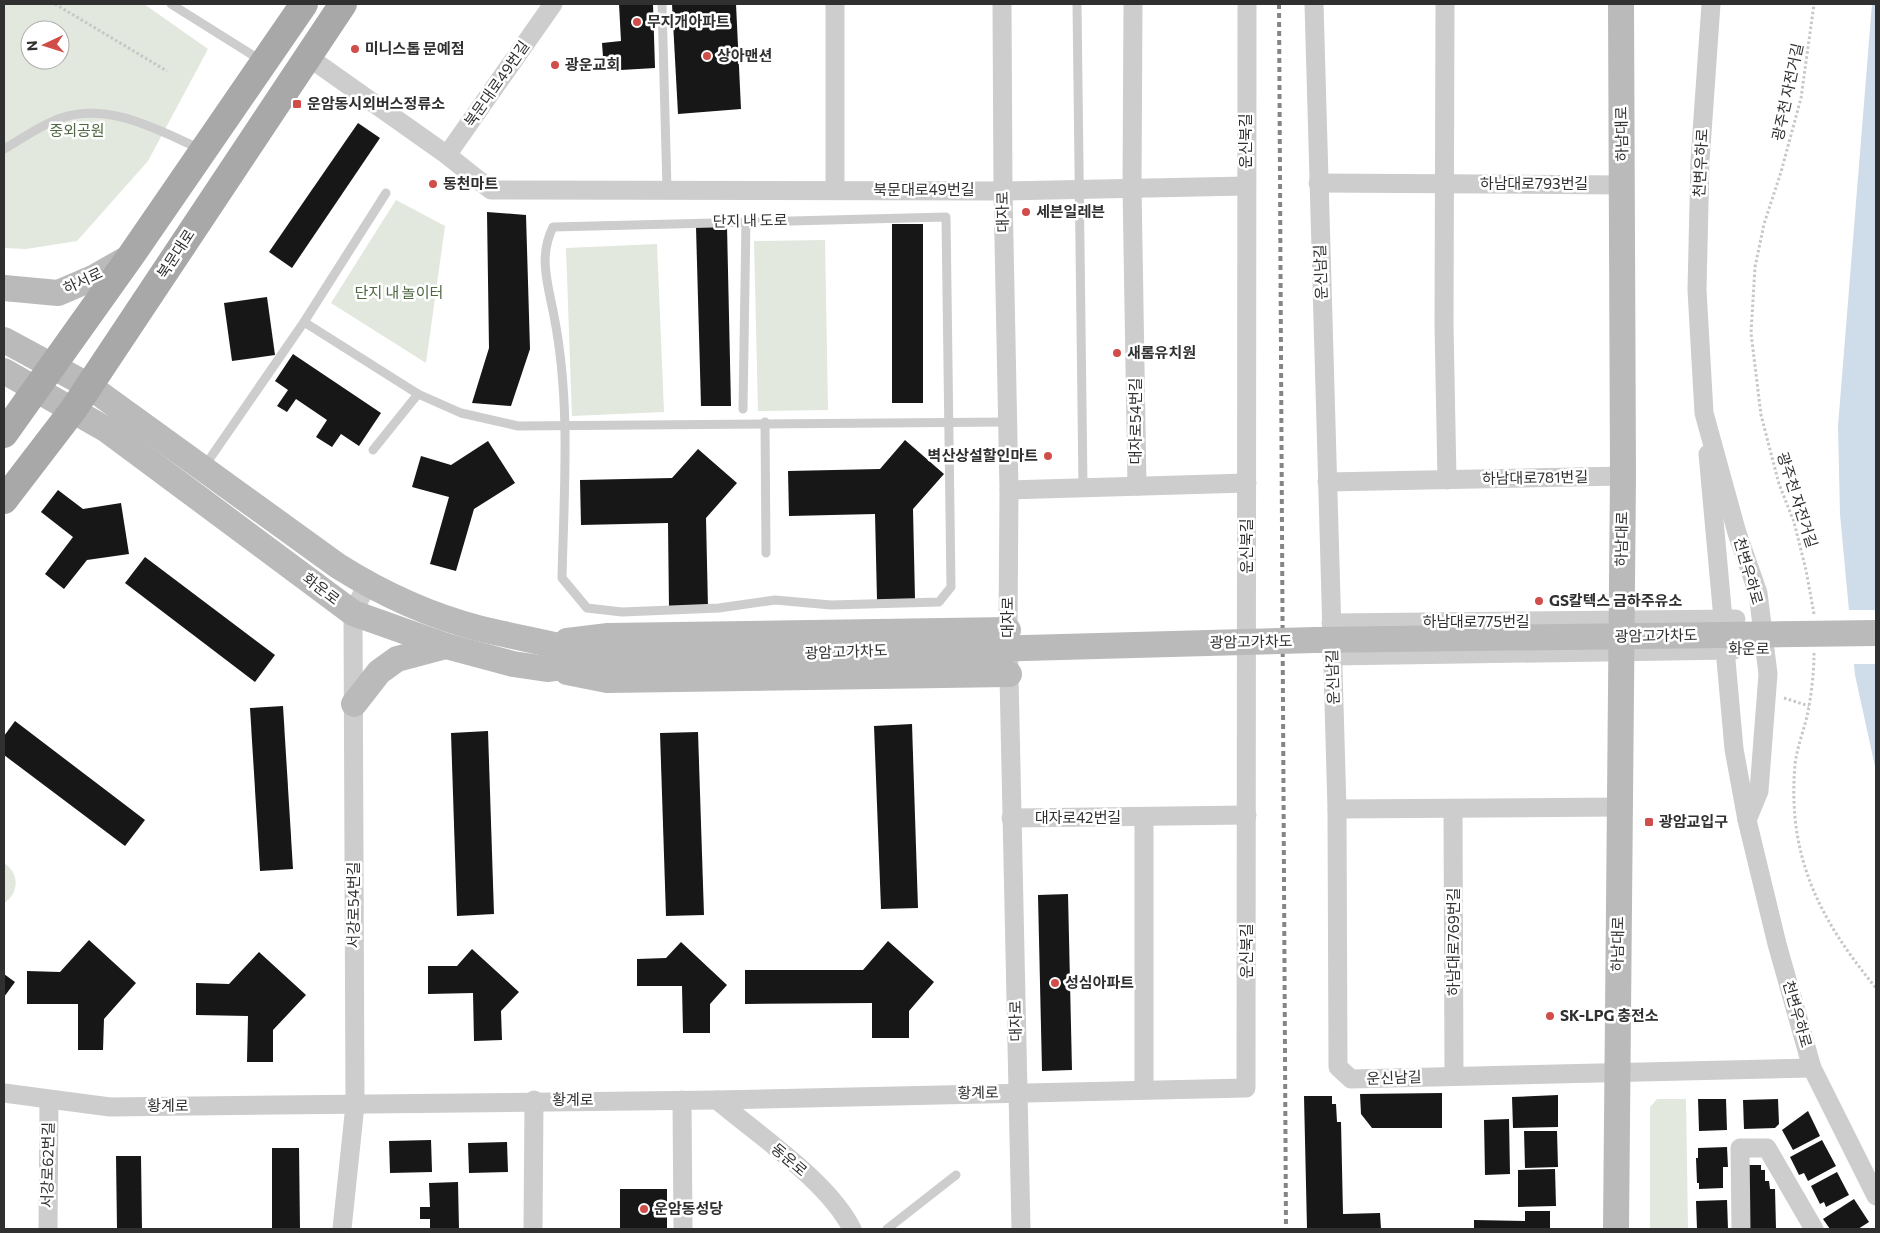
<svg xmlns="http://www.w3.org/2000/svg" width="1880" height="1233" font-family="Commissioner,'Noto Sans KR',sans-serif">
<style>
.green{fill:#e2e8dd;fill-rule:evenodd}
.water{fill:#cfdce9}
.pier{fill:#fff}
.building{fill:#171717}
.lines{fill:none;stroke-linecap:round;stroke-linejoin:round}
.path{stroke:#c7c7c7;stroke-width:3;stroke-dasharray:2.5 2.5;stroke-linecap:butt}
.lane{stroke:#cdcdcd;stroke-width:9}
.street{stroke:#cdcdcd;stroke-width:19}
.secondary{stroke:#bababa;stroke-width:26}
.primary{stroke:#a8a8a8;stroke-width:28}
.rail{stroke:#858585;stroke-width:4;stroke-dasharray:5 4;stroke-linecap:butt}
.secondary-bridge{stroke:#bababa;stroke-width:26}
.poi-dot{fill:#d04d49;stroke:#fff;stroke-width:2}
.labels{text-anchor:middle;stroke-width:5;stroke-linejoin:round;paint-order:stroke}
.poi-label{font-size:15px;font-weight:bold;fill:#303030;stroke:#fff;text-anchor:start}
.street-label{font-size:15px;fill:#303030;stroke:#fff}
.park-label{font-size:15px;fill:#506743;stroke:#fff}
</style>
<rect width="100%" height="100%" fill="#fff"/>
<g class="green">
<path d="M4,4H144L208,49L148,161L77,241L26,249L4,248ZM30,30H60V60H30Z"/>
<polygon points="396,200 445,226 426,363 331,303"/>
<polygon points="825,240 828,410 758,411 754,241"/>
<polygon points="657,244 664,412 572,416 566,248"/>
<path d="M4,863C20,873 19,894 4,903Z"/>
<polygon points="1657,1099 1686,1099 1688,1229 1650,1229 1650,1107"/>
</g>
<polygon class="water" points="1872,4 1876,4 1876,771 1855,675 1840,514 1838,426"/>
<polygon class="pier" points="1846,610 1876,610 1876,664 1851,664"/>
<g class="building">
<polygon points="619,4 653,4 655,68 604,71 602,43 621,41"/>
<polygon points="672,4 736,4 741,109 678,114"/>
<polygon points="358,123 380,138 292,268 269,252"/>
<polygon points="487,212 526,215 530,349 511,406 472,403 489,348"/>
<rect x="892" y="224" width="31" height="179"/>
<polygon points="727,226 731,406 701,406 696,227"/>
<polygon points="267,297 275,355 232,361 224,303"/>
<polygon points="293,354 381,413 359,446 341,434 332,447 316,437 327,420 296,399 287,412 277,406 288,390 275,381"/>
<polygon points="905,440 944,474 913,509 915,599 877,600 875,514 789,516 788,471 880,469"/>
<polygon points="488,441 515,483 474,509 456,571 430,564 449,497 412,487 421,456 451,465"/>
<polygon points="698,449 737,483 706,518 708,608 669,609 668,523 581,525 580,480 672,478"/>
<polygon points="58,490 83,509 121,503 129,554 87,560 64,589 45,574 73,537 41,512"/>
<polygon points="145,557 275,655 255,682 125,583"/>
<polygon points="283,706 293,869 260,871 250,708"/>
<polygon points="15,721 145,820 125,846 4,755 4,736"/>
<polygon points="912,724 918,908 881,909 874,726"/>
<polygon points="488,731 494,914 457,916 451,733"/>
<polygon points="698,732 704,915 666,916 660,733"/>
<polygon points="1068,894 1072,1070 1042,1071 1038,895"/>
<polygon points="89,940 136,983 104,1019 103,1050 78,1050 78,1004 27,1004 27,971 60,972"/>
<polygon points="888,941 934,982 909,1011 909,1038 872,1038 872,1003 745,1004 745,970 863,970"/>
<polygon points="681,942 727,985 710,1004 710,1033 683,1033 682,986 637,986 637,959 666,958"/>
<polygon points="472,949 519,992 501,1011 502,1040 474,1041 473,993 428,994 428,966 457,966"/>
<polygon points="259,952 306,995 273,1030 273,1062 247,1062 248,1016 196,1015 196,983 229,984"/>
<polygon points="4,974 15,982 4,997"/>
<polygon points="1442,1093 1442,1128 1372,1128 1361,1114 1360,1094"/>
<polygon points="1558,1095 1558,1127 1513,1128 1512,1097"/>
<polygon points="1304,1096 1332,1096 1332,1104 1336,1104 1337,1122 1341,1122 1343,1214 1380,1213 1381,1229 1307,1229"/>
<polygon points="1698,1099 1726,1099 1727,1130 1699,1131"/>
<polygon points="1778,1099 1779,1124 1775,1128 1744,1129 1743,1100"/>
<polygon points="1808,1111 1820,1136 1793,1150 1782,1130"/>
<polygon points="1509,1119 1510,1174 1485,1175 1484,1120"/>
<polygon points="1524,1131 1557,1131 1558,1167 1525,1168"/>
<polygon points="431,1140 432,1172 390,1173 389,1141"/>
<polygon points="1822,1140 1836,1166 1808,1181 1804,1173 1799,1175 1790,1157"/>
<polygon points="507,1142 508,1172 469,1173 468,1143"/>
<polygon points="1727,1147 1728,1167 1723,1167 1723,1188 1699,1189 1699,1183 1697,1183 1696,1158 1698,1158 1698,1148"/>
<polygon points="272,1148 299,1148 300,1229 272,1229"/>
<polygon points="116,1156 141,1156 142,1229 117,1229"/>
<polygon points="1748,1165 1761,1165 1761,1170 1765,1170 1765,1181 1769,1181 1770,1189 1775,1189 1776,1229 1750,1229"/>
<polygon points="1555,1169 1556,1206 1518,1207 1518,1170"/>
<polygon points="1837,1172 1849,1195 1826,1207 1824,1202 1820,1204 1811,1186"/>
<polygon points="458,1182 459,1229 430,1229 430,1219 420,1219 420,1207 430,1207 429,1183"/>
<rect x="620" y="1189" width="47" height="40"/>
<polygon points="1854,1199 1869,1222 1858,1229 1830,1229 1823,1219"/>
<polygon points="1727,1200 1728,1229 1697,1229 1696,1201"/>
<polygon points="1525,1211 1550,1211 1550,1229 1474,1229 1474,1220 1525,1221"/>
</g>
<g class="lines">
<g class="path">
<polyline points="55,4 167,71"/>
<polyline points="1814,614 1806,570 1794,522 1779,484 1761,415 1751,333 1755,267 1764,224 1781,172 1801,98 1814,4"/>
<path d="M1814,653C1814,670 1812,689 1809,706C1806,726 1797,745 1795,765C1787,857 1820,920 1876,988"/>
<polyline points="1784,698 1809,706"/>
</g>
<g class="lane">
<polyline points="171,4 262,61"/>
<polyline points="662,4 667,189"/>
<polyline points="1077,4 1083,487"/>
<path d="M4,149C22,139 42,124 61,118C110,102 157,130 201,149"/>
<path d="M946,217L951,587L939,602L831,605L775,600L719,608L622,612L587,608L562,578C564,490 571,402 554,316C548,284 538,257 553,227Z"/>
<polyline points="304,322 418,394 461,413 518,426 1007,422"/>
<polyline points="743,409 746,220"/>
<polyline points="765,422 766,553"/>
<polyline points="373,450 418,394"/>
<polyline points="204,467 304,322 386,193"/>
<polyline points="887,1229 956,1175"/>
</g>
<g class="street">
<polyline points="835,4 835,190"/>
<polyline points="1002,4 1003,191 1009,490 1008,630 1021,1229"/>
<polyline points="1133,4 1132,187 1137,486"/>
<polyline points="1314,4 1337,809 1338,1067 1351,1079 1812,1068"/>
<polyline points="1445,4 1444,325 1447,480"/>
<polyline points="1711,4 1700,161 1697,290 1704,413 1737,533 1758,593 1768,674 1759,791 1747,820 1777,944 1812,1068 1876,1196"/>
<polyline points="307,56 447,155 491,190 1003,191 1246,186"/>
<polyline points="447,155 553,4"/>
<polyline points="1318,183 1623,185"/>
<polyline points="1708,454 1723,619"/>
<polyline points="1327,482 1623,476"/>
<polyline points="1009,490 1247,483"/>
<polyline points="1331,623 1736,619"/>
<polyline points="1725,649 1734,749 1747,820"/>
<polyline points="1332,656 1734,650"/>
<polyline points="1337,809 1620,807"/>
<polyline points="1453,809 1454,1076"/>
<polyline points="1011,818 1247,815"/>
<polyline points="1144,1089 1144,817"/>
<polyline points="4,1093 110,1107 717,1100 1246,1088 1247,4"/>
<polyline points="682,1100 683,1229"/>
<path d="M717,1100C758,1135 828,1181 852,1229"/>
<polyline points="48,1229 49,1101"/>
<polyline points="342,1229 355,1105 353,613 367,584"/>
<polyline points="533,1229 534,1100"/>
<polyline points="1741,1229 1740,1148 1767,1148 1814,1229"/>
</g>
<g class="secondary">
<polyline points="4,288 58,293 93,278 130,257"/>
<path d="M4,340L89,386L338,566C381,593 428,615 478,628C518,638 560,645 600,656"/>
<polyline points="4,371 107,430 353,613 446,646 513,664 547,669 626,659"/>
<polyline points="567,641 608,636 1008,630"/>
<polyline points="567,672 607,680 1009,674"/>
<polyline points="354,704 379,672 397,659 446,646"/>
<polyline points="1616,1229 1623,476 1621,4"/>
</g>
<g class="primary">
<polyline points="4,434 130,257 304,4"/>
<polyline points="4,500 73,410 343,4"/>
</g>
<polyline class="rail" points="1279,4 1286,1229"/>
<polyline class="secondary-bridge" points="626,659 1315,640 1876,633"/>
</g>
<g class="poi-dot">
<circle cx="637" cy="22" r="5"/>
<circle cx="355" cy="49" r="5"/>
<circle cx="707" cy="56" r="5"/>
<circle cx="555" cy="65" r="5"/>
<rect x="292" y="99" width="10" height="10" rx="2.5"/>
<circle cx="433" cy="184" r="5"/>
<circle cx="1026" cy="212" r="5"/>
<circle cx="1117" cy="353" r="5"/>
<circle cx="1048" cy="456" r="5"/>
<circle cx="1539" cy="601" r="5"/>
<rect x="1644" y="817" width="10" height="10" rx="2.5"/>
<circle cx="1055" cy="983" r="5"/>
<circle cx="1550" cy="1016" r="5"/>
<circle cx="644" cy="1209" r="5"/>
</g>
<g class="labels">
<g class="poi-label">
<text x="647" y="27">무지개아파트</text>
<text x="365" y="54">미니스톱 문예점</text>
<text x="717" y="61">상아맨션</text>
<text x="565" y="70">광운교회</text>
<text x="307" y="109">운암동시외버스정류소</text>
<text x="443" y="189">동천마트</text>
<text x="1036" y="217">세븐일레븐</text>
<text x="1127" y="358">새롬유치원</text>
<text x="1038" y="461" text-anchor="end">벽산상설할인마트</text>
<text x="1549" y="606">GS칼텍스 금하주유소</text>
<text x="1659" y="827">광암교입구</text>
<text x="1065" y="988">성심아파트</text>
<text x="1560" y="1021">SK-LPG 충전소</text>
<text x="654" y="1214">운암동성당</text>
</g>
<g class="street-label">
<text transform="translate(497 84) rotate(-55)" y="5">북문대로49번길</text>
<text transform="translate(1788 92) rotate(-78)" y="5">광주천 자전거길</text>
<text transform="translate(1622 134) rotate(-91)" y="5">하남대로</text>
<text transform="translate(1246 141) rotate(-90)" y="5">운신북길</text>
<text transform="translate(1701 163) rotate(-87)" y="5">천변우하로</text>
<text x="1534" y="189">하남대로793번길</text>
<text x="924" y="195">북문대로49번길</text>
<text transform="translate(1003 212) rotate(-91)" y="5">대자로</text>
<text transform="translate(750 221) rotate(-1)" y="5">단지 내 도로</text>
<text transform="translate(176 254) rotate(-57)" y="5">북문대로</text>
<text transform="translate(1321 272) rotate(-92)" y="5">운신남길</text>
<text transform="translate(83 281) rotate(-25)" y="5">하서로</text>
<text transform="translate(1136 421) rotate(-90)" y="5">대자로54번길</text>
<text transform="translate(1535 478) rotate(-1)" y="5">하남대로781번길</text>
<text transform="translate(1797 500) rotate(72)" y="5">광주천 자전거길</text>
<text transform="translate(1622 539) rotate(-89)" y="5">하남대로</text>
<text transform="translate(1247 546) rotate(-90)" y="5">운신북길</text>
<text transform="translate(1748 571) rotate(74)" y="5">천변우하로</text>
<text transform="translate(321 589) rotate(37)" y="5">화운로</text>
<text transform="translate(1008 617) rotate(-90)" y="5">대자로</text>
<text x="1476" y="627">하남대로775번길</text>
<text transform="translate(1656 636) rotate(-1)" y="5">광암고가차도</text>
<text transform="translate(1251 642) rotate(-1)" y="5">광암고가차도</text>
<text x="1749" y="654">화운로</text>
<text transform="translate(846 652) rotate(-2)" y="5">광암고가차도</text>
<text transform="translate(1333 677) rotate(-92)" y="5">운신남길</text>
<text x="1078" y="823">대자로42번길</text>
<text transform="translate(354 905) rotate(-90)" y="5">서강로54번길</text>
<text transform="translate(1454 942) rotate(-90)" y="5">하남대로769번길</text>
<text transform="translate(1618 944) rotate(-89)" y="5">하남대로</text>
<text transform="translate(1247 951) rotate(-90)" y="5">운신북길</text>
<text transform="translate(1797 1014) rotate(74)" y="5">천변우하로</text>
<text transform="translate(1016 1021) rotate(-91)" y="5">대자로</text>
<text transform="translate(1394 1078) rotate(-2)" y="5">운신남길</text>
<text transform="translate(978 1093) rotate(-1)" y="5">황계로</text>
<text x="573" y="1105">황계로</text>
<text x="168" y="1111">황계로</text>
<text transform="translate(789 1160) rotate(40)" y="5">동운로</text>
<text transform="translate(48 1165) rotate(-89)" y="5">서강로62번길</text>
</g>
<g class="park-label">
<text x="77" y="136">중외공원</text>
<text x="399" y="298">단지 내 놀이터</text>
</g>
</g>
<rect width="1880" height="1233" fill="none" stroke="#303030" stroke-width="10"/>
<g transform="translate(45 45) rotate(266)"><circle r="24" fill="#ffffff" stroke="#acacac"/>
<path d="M0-4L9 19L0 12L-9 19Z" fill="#d04d49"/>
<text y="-8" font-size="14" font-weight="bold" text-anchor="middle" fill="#303030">N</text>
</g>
</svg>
